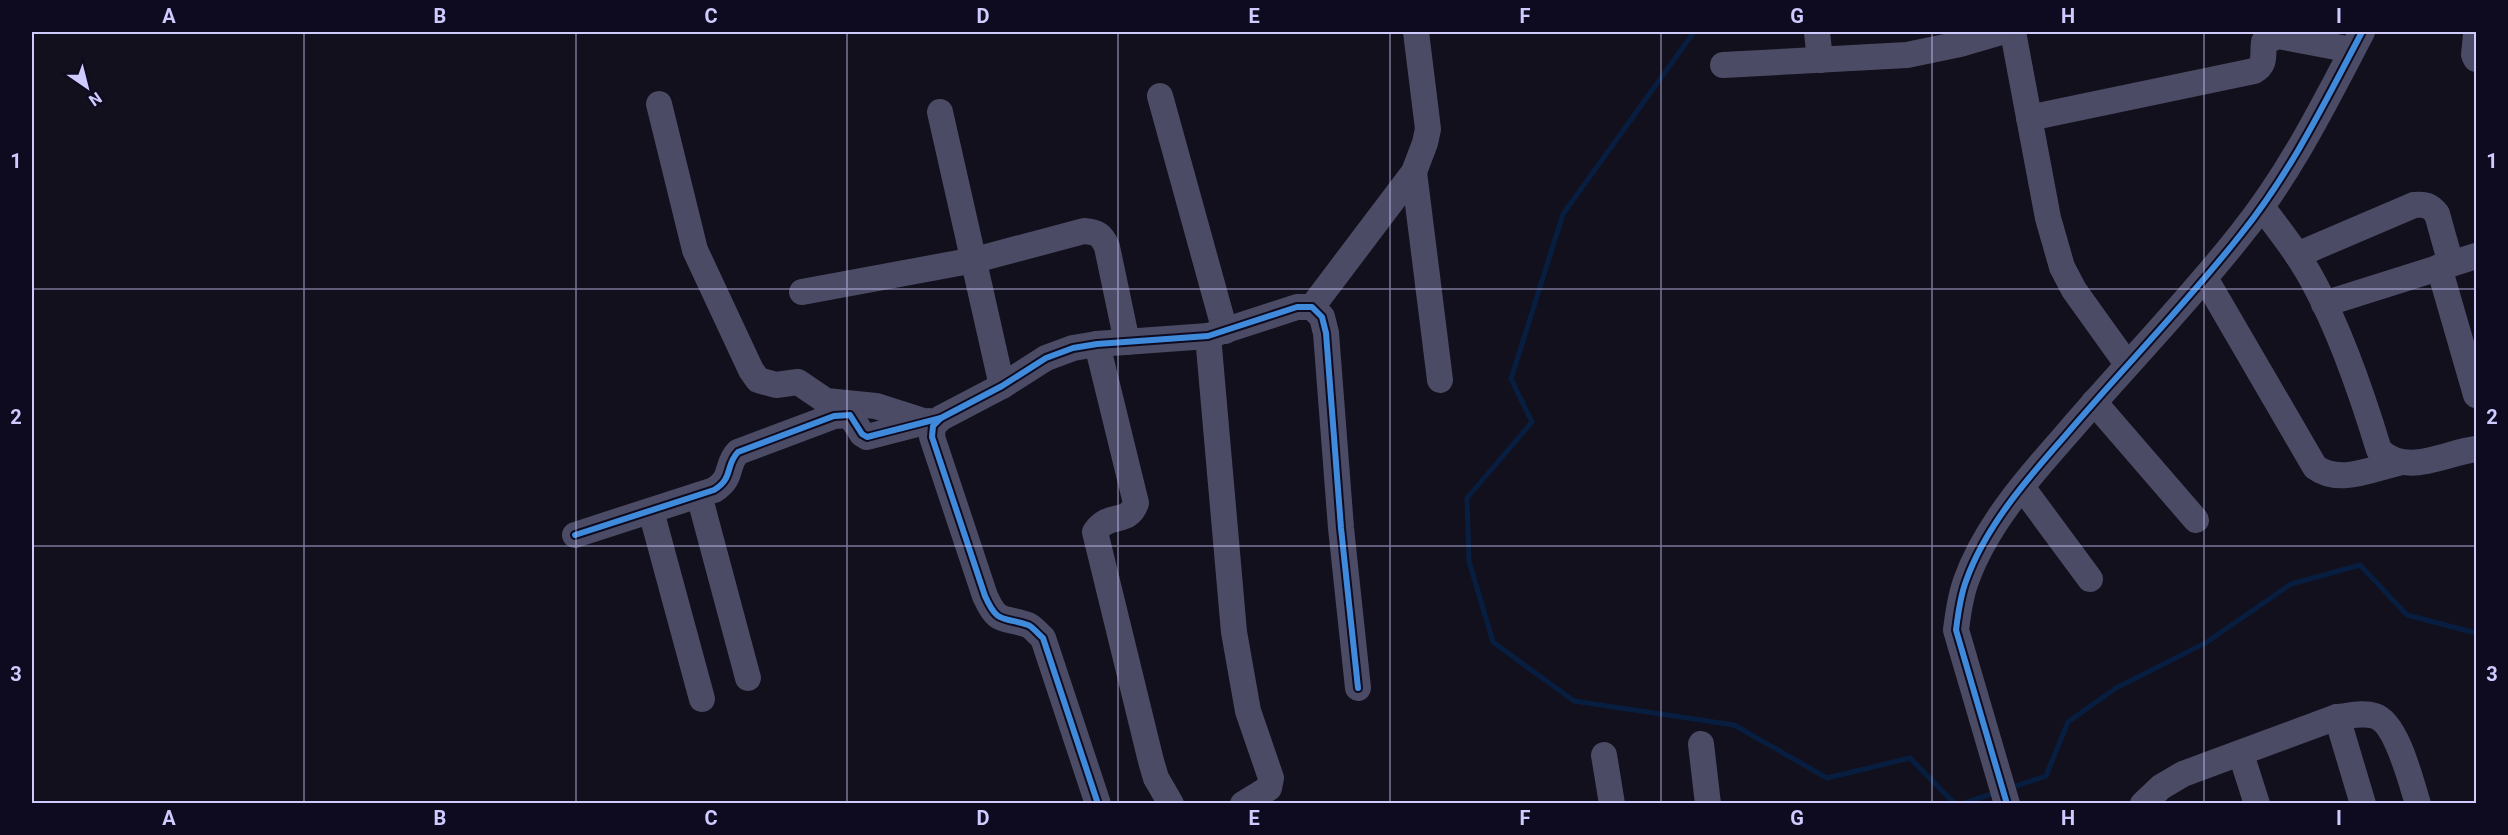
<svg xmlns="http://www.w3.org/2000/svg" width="2508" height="835" font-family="Roboto,sans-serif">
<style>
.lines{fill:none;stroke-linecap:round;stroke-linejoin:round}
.stream{stroke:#081e40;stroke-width:5}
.minor{stroke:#4b4b65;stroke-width:26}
.cycleway-casing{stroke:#0e0b21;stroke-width:10}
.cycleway{stroke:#408adc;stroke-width:6}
.grid{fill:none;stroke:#cfcbff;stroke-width:1.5;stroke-opacity:0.55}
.neatline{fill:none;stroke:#cfcbff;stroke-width:2}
.grid-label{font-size:20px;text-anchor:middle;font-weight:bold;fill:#cfcbff}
</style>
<rect width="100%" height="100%" fill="#12101c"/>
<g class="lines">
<g class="stream">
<polyline points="1694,32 1563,214 1511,379 1532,422 1467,498 1469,561 1493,642 1574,701 1734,725 1827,778 1910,758 1955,804"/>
<polyline points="2010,788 2046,776 2068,722 2116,688 2207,642 2291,584 2360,565 2407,615 2476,633"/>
<polyline points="1961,804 1995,793"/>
</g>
<g class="minor">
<polyline points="1817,32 1820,60"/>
<polyline points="2013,32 2048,218 2062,267 2074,290 2127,364"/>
<polyline points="2476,34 2474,55 2476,59"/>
<polyline points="1723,65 1907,55 1960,44 2001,32"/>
<polyline points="1160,96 1225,331"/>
<polyline points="659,104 695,250 751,370 758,380 776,385 798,382 826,401 876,406 926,422"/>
<polyline points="940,112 1002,386"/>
<path d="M2029,118L2254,71C2267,64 2262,54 2264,42L2278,36L2352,50"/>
<polyline points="1414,172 1440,380"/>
<path d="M2262,207C2280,231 2300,256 2314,283C2342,335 2362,394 2379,450C2407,477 2444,453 2476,449"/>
<path d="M2297,255L2414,205C2425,204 2430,205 2437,214L2451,264"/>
<polyline points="2439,267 2476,395"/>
<path d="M2205,278L2315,467C2339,485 2371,469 2398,463"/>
<path d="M802,292L975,260L1084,231C1097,232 1102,235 1107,247L1127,342"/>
<polyline points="2324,304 2476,256"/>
<polyline points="1312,307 1414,172 1425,143 1428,129 1416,32"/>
<polyline points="1208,336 1234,632 1248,711 1271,778 1269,788 1243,804"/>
<path d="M1097,344L1136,503C1128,526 1109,511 1095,532L1151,761L1156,778L1171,804"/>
<polyline points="2094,402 2196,520"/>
<polyline points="2022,487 2090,579"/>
<polyline points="699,495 748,678"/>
<polyline points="651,511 702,699"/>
<path d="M575,535L714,490C734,478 725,465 738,452L834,416L850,415L862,434L867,437L929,421"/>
<polyline points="2337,717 2363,804"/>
<polyline points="1701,744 1708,804"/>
<polyline points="2241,754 2257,804"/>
<polyline points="1604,755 1612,804"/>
<path d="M1098,804L1043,638C1038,634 1033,627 1028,625C1002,616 998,625 985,596L932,437L933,426L941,418L1002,386L1046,358L1073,348L1097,344L1208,336L1297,307H1312L1322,317L1326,333L1341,528L1358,688"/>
<path d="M2007,804L1956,630C1958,614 1960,597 1966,581C1985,527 2027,479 2065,436C2123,368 2186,304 2241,234C2291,172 2325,102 2362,32"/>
<path d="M2143,804L2161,787L2183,774L2337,717C2349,716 2363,712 2375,716C2397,723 2411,782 2418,804"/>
</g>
<defs>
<g id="cycleway">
<path d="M575,535L714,490C734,478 725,465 738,452L834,416L850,415L862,434L867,437L941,418"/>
<path d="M1098,804L1043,638C1038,634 1033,627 1028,625C1002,616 998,625 985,596L932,437L933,426L941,418L1002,386L1046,358L1073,348L1097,344L1208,336L1297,307H1312L1322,317L1326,333L1341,528L1358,688"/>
<path d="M2007,804L1956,630C1958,614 1960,597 1966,581C1985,527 2027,479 2065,436C2123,368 2186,304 2241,234C2291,172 2325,102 2362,32"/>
</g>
</defs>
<use href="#cycleway" class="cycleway-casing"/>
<use href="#cycleway" class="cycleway"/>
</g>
<path class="grid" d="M304,32V804M576,32V804M847,32V804M1118,32V804M1390,32V804M1661,32V804M1932,32V804M2204,32V804M32,289H2476M32,546H2476"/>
<rect width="2508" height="835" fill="none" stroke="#0e0b21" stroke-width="66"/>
<g transform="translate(87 87) rotate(145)" stroke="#0e0b21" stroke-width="4.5" paint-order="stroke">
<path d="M0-4.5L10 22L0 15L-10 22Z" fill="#cfcbff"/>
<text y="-9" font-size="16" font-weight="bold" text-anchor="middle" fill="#cfcbff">N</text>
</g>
<rect x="33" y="33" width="2442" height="769" class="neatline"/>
<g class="grid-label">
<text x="169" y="23">A</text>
<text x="440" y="23">B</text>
<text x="711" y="23">C</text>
<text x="983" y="23">D</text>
<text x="1254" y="23">E</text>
<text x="1525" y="23">F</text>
<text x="1797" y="23">G</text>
<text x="2068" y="23">H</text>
<text x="2339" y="23">I</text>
<text x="16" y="168">1</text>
<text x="2492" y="168">1</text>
<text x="16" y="424">2</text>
<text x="2492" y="424">2</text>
<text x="16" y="681">3</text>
<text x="2492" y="681">3</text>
<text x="169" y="825">A</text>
<text x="440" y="825">B</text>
<text x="711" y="825">C</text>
<text x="983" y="825">D</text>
<text x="1254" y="825">E</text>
<text x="1525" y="825">F</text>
<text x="1797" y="825">G</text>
<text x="2068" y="825">H</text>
<text x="2339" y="825">I</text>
</g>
</svg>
